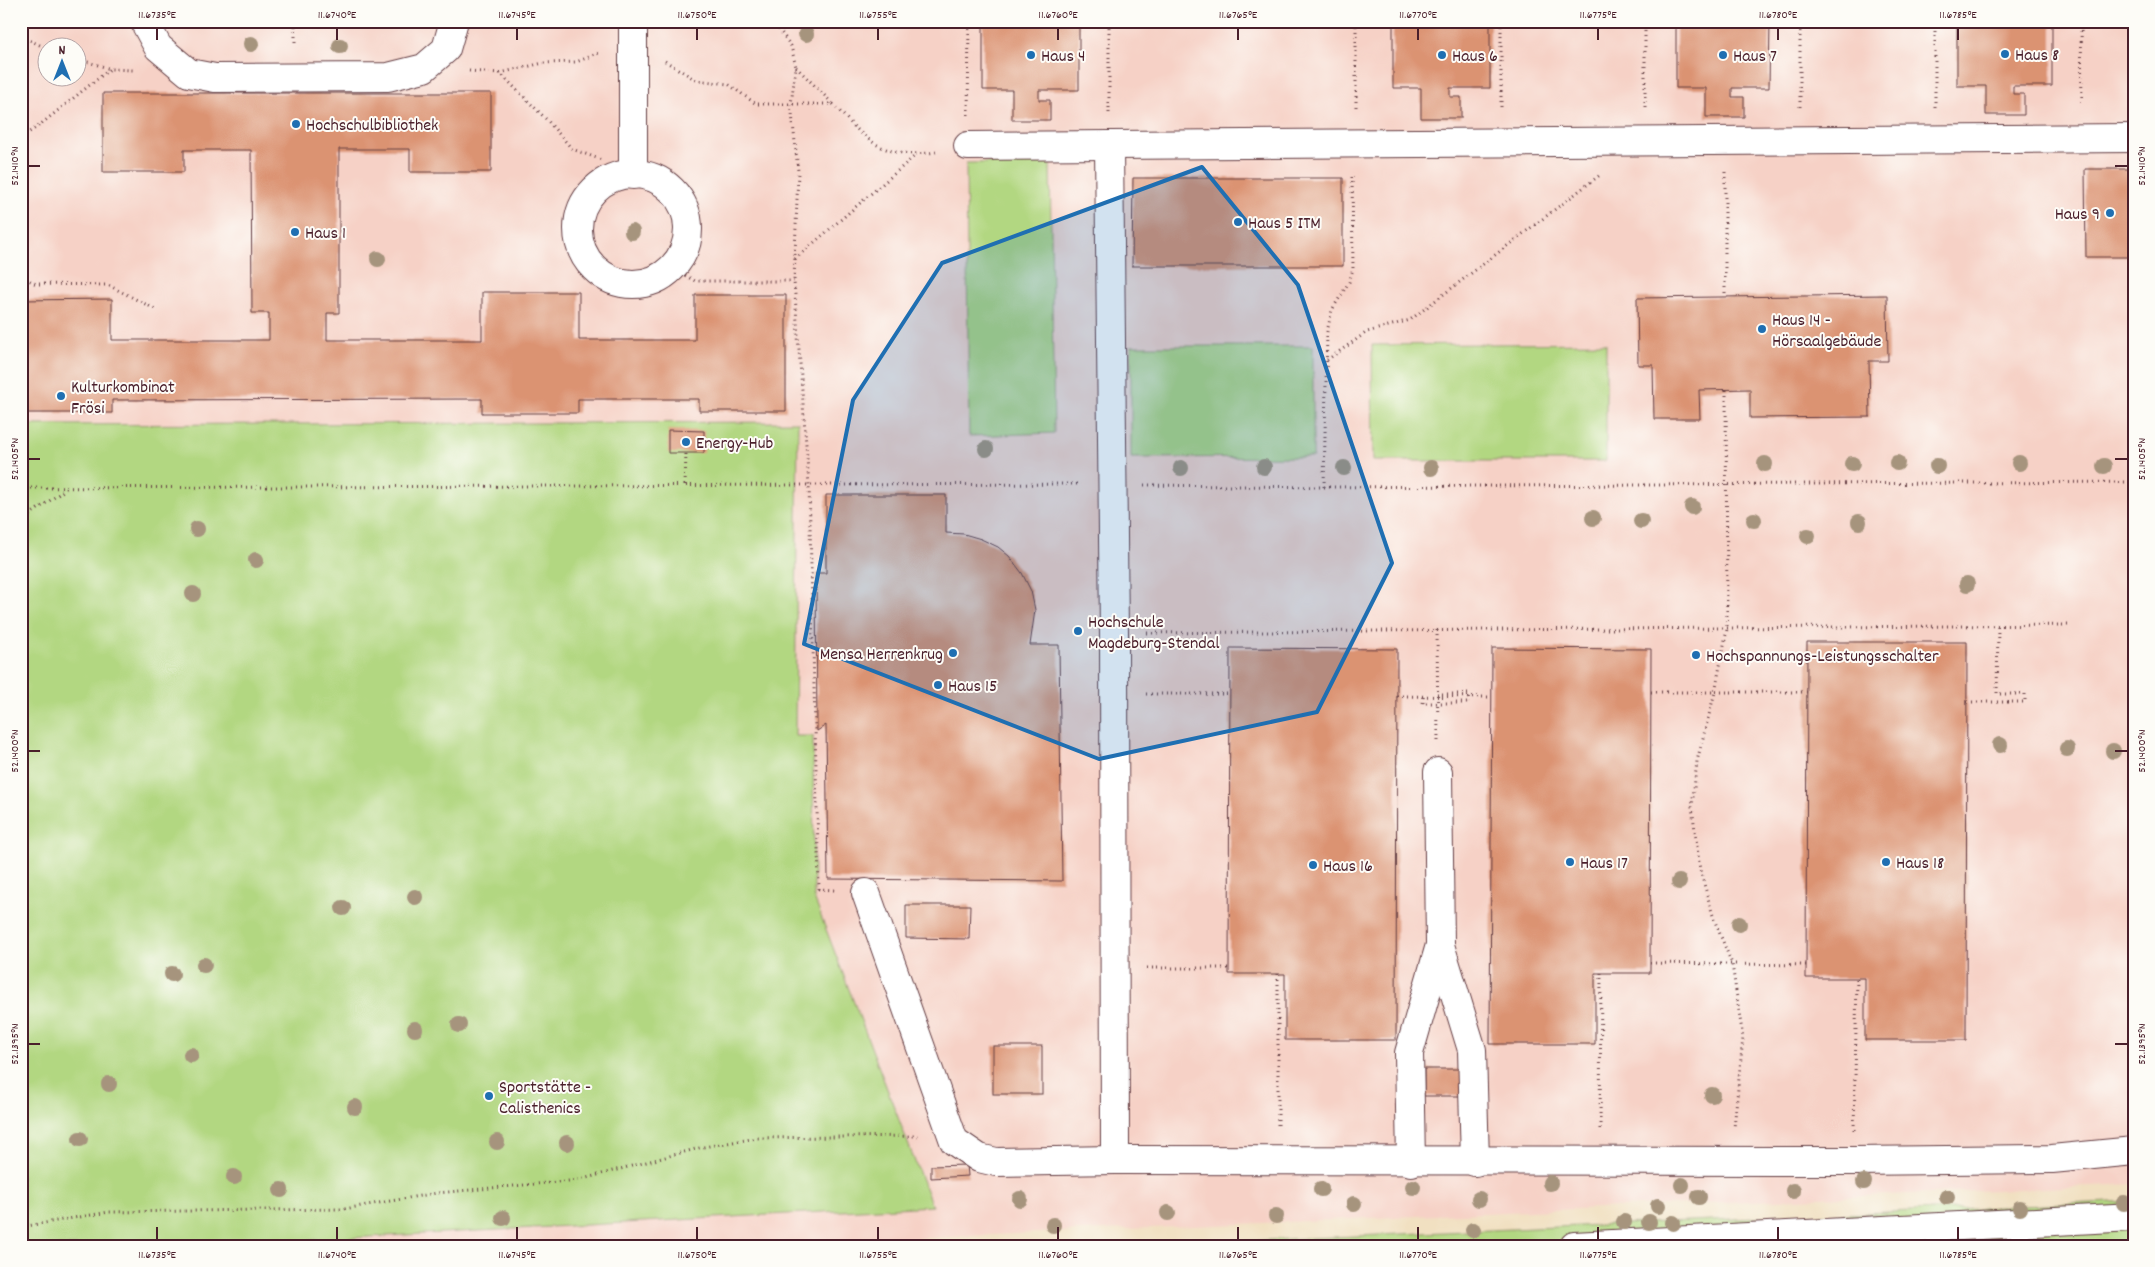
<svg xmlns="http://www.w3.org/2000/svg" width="2155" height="1267" font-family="Dekko,sans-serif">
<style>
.built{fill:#f6d1c6;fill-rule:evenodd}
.green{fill:#b2d781;stroke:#7e7b56}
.building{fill:#db9372}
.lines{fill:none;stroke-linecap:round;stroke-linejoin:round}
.minor-casing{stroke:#633c42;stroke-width:30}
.path{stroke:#633c42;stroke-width:3;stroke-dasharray:1 4;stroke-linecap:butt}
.minor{stroke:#fff;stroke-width:28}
.path-bridge{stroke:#633c42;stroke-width:3;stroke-dasharray:1 4;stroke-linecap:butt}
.tree{fill:#a6947d}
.marked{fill:#1f6fb2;fill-opacity:0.2;stroke:#1f6fb2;stroke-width:4;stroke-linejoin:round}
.ticks{fill:none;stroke:#4a1f2b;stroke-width:2}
.poi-dot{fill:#1f6fb2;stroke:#fdfcf7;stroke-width:2}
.labels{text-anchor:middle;stroke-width:4;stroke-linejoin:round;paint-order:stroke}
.poi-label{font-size:18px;fill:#4a1f2b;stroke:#fdfcf7;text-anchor:start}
.neatline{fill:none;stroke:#4a1f2b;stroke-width:2}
.ticks-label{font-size:12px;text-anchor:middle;fill:#4a1f2b}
</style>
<rect width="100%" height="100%" fill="#fdfcf7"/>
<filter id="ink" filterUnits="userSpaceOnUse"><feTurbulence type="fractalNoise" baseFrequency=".02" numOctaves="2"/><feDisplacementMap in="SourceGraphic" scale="10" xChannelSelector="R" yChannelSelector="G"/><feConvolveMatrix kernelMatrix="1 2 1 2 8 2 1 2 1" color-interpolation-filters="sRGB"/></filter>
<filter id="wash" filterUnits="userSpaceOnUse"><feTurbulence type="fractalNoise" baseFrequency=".0096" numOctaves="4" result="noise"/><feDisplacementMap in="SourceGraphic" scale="20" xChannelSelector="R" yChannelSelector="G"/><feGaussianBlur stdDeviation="1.12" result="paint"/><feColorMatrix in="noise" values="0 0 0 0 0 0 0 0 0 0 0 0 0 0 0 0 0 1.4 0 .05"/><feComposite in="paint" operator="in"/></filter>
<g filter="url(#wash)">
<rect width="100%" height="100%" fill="#f1e0c1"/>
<path class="built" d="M21,21H2134V1184L747,1246H21ZM48,48H78V78H48Z"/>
<g class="green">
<polygon points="1050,162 1054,433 969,436 966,163"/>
<polygon points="1606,343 1606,461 1373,461 1372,345"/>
<polygon points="1131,346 1313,346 1313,457 1131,458"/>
<polygon points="798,422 795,736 813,736 814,898 932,1206 206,1246 21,1246 21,425"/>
<polygon points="2134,1201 2134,1246 1135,1246"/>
</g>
<g id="blocks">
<g class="building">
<polygon points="983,21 1079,21 1079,90 1039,90 1039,100 1050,100 1050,120 1012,120 1012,90 983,90"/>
<polygon points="1393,21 1490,21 1490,88 1450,88 1450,97 1461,97 1461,118 1421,118 1421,88 1393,88"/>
<polygon points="1676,21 1770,21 1769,88 1732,88 1732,97 1744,97 1744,117 1706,117 1706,88 1676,88"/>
<polygon points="1957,21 2052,21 2052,86 2013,86 2013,94 2024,94 2024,115 1986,115 1986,86 1957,86"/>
<polygon points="103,93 491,93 491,172 410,172 410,149 339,149 339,313 327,313 327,340 482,340 482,292 579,292 579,340 695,340 695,295 786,295 786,411 699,411 699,399 578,399 578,413 482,413 482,399 112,400 112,413 21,413 21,300 112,299 112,340 269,340 269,313 252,313 251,150 184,150 184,172 103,172"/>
<polygon points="2085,169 2134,169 2134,257 2086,257"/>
<polygon points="1133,178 1343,178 1343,266 1132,266"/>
<polygon points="1887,295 1888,361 1869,361 1870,417 1750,418 1750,389 1699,390 1700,419 1654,419 1653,365 1638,365 1637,298"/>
<polygon points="668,430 704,431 704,453 668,453"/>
<polygon points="826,495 946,495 946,533 964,534 981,539 998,547 1009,556 1022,573 1031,591 1035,610 1030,645 1059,645 1062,881 828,879 826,725 817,731 816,573 826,573"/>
<polygon points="1807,642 1967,642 1966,1040 1865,1040 1865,978 1806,978"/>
<polygon points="1230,648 1397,649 1396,1040 1285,1040 1285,974 1229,974"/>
<polygon points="1492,648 1651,649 1650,973 1595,973 1595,1044 1490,1044"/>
<polygon points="906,905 970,905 969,939 906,938"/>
<rect x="993" y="1046" width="49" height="48"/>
<rect x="1424" y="1069" width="39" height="27"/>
<polygon points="967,1165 968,1176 931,1178 931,1166"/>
</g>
</g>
</g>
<g filter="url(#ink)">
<use href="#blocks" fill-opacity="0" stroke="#633c42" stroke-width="1"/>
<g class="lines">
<defs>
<g id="minor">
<polyline points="144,21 158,47 189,73 215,78 388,77 424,68 446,49 454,21"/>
<polyline points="633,21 633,175"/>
<polyline points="968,146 2134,138"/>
<circle cx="633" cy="229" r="55"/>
<polyline points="1438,772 1440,945 1472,1050 1475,1162"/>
<polyline points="866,893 954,1141 979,1158 996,1162 1115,1160 1114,634 1109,145"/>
<polyline points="1115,1160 1853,1161 2052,1159 2134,1151"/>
<polyline points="1411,1162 1409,1053 1440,945"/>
<polyline points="1574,1246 2134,1217"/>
</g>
</defs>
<use href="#minor" class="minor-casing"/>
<g class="path">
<polyline points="295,21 295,46"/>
<polyline points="773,21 791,46 796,67 791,104 798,171 794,281 809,485 819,889 835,890"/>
<polyline points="1356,21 1356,111"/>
<polyline points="1501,21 1501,111"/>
<polyline points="1645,21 1645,111"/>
<polyline points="1800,21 1800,108"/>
<polyline points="1935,21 1935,108"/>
<polyline points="2081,21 2082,106"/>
<polyline points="21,36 48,49"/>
<polyline points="78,59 111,69 134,70"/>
<path d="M665,61L696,80L728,84L756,104H833C866,140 882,160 936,152"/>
<polyline points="796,67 832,103"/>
<polyline points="469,71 500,73 547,120 572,149 602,160"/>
<polyline points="500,73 543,63 576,62 602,52"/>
<polyline points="1109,113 1109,21"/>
<polyline points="968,115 969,21"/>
<polyline points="21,137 36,128 110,69"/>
<polyline points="1725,172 1725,296"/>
<polyline points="795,259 916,155"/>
<polyline points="672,268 695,281 794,281"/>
<polyline points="21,276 36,284 108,285 157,310"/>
<polyline points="1327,360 1367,332 1410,320 1600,175"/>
<polyline points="1726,390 1727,629 1715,692 1697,761 1692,807 1700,870 1714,919 1732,964 1743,1038 1734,1128"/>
<polyline points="685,485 686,453"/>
<polyline points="1144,485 1324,487 2134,482"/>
<polyline points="1324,487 1327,332 1332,310 1349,282 1353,269 1352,174"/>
<polyline points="21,488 1081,484"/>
<polyline points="21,521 66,489"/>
<polyline points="1437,630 1438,742"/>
<polyline points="1147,633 2068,625"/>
<polyline points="1651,692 1807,692"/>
<polyline points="1146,694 1230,694"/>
<polyline points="1437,694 1468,694 1469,703"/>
<polyline points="1423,697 1422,703 1469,703"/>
<polyline points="1967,702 2025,702 2025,694 1997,694 1998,626"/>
<polyline points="1650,963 1806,965"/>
<polyline points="1147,968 1229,968"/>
<polyline points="1278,974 1278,1129"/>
<polyline points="1600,1129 1601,973"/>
<polyline points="1854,1130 1857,978"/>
<polyline points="21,1227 109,1212 344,1209 437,1193 579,1180 703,1147 757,1138 918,1136"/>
</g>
<use href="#minor" class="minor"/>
<g class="path-bridge">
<polyline points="1397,696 1491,697"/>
<polyline points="1423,697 1423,705"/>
</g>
</g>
<g class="tree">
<circle cx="806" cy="34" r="8"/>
<circle cx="251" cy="44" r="8"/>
<circle cx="340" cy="46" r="8"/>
<circle cx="632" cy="232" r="8"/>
<circle cx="378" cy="259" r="8"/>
<circle cx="986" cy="449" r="8"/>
<circle cx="1897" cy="463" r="8"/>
<circle cx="2019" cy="463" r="8"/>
<circle cx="1765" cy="464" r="8"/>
<circle cx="1852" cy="464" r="8"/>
<circle cx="1937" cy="466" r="8"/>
<circle cx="2104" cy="466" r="8"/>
<circle cx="1264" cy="467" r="8"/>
<circle cx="1181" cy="468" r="8"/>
<circle cx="1344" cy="468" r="8"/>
<circle cx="1431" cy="468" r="8"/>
<circle cx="1692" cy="507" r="8"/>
<circle cx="1593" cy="518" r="8"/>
<circle cx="1754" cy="520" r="8"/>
<circle cx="1641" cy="521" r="8"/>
<circle cx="1859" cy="522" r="8"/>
<circle cx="197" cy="529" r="8"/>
<circle cx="1808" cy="536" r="8"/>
<circle cx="256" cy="560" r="8"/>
<circle cx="1967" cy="584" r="8"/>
<circle cx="193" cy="594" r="8"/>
<circle cx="2000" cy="745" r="8"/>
<circle cx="2067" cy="749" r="8"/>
<circle cx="2113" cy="751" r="8"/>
<circle cx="1679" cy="882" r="8"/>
<circle cx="415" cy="897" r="8"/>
<circle cx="343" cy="908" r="8"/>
<circle cx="1739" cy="924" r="8"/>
<circle cx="204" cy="965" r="8"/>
<circle cx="172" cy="974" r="8"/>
<circle cx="459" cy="1025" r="8"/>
<circle cx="415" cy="1029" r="8"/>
<circle cx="191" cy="1055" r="8"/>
<circle cx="109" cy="1084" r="8"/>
<circle cx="1712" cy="1095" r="8"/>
<circle cx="355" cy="1107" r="8"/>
<circle cx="80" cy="1139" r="8"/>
<circle cx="497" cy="1142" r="8"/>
<circle cx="567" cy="1143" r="8"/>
<circle cx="234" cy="1177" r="8"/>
<circle cx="1864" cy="1182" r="8"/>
<circle cx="1550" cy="1183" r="8"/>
<circle cx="1682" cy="1185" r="8"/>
<circle cx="1413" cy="1187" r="8"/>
<circle cx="1321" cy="1189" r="8"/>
<circle cx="281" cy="1190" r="8"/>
<circle cx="1793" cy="1191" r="8"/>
<circle cx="1699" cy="1197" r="8"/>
<circle cx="1947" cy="1197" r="8"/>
<circle cx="1020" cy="1199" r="8"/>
<circle cx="1479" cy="1199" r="8"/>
<circle cx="2124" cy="1203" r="8"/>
<circle cx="1354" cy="1204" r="8"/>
<circle cx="1658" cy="1206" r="8"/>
<circle cx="2020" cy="1208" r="8"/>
<circle cx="1168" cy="1213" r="8"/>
<circle cx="1276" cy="1216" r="8"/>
<circle cx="503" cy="1218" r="8"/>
<circle cx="1624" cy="1222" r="8"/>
<circle cx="1649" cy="1222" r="8"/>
<circle cx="1673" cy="1223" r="8"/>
<circle cx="1053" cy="1225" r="8"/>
<circle cx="1473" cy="1230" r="8"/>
</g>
</g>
<path class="marked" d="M1202,167L1298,285L1392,563L1317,712L1099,759L804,644L853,400L942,263Z"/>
<path class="ticks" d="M157,28V40M337,28V40M517,28V40M697,28V40M878,28V40M1058,28V40M1238,28V40M1418,28V40M1598,28V40M1778,28V40M1958,28V40M28,166H40M2115,166H2128M28,459H40M2115,459H2128M28,751H40M2115,751H2128M28,1044H40M2115,1044H2128M157,1227V1240M337,1227V1240M517,1227V1240M697,1227V1240M878,1227V1240M1058,1227V1240M1238,1227V1240M1418,1227V1240M1598,1227V1240M1778,1227V1240M1958,1227V1240"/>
<g class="poi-dot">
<circle cx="2005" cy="54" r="5"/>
<circle cx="1031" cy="55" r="5"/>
<circle cx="1442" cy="55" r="5"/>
<circle cx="1723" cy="55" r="5"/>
<circle cx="296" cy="124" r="5"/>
<circle cx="2110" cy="213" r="5"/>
<circle cx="1238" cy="222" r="5"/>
<circle cx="295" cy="232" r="5"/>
<circle cx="1762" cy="329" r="5"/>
<circle cx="61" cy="396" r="5"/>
<circle cx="686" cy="442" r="5"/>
<circle cx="1078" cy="631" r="5"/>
<circle cx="953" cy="653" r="5"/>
<circle cx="1696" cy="655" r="5"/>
<circle cx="938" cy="685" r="5"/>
<circle cx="1570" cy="862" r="5"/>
<circle cx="1886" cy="862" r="5"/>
<circle cx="1313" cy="865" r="5"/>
<circle cx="489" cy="1096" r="5"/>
</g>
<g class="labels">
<g class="poi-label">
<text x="2015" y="60">Haus 8</text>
<text x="1041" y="61">Haus 4</text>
<text x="1452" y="61">Haus 6</text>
<text x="1733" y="61">Haus 7</text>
<text x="306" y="130">Hochschulbibliothek</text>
<text x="2100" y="219" text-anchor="end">Haus 9</text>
<text x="1248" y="228">Haus 5 ITM</text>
<text x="305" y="238">Haus 1</text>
<text x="1772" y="325">Haus 14 -<tspan x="1772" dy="21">Hörsaalgebäude</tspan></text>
<text x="71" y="392">Kulturkombinat<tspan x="71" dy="21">Frösi</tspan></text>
<text x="696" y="448">Energy-Hub</text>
<text x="1088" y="627">Hochschule<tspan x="1088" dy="21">Magdeburg-Stendal</tspan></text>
<text x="943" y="659" text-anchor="end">Mensa Herrenkrug</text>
<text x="1706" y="661">Hochspannungs-Leistungsschalter</text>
<text x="948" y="691">Haus 15</text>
<text x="1580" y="868">Haus 17</text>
<text x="1896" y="868">Haus 18</text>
<text x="1323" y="871">Haus 16</text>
<text x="499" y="1092">Sportstätte -<tspan x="499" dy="21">Calisthenics</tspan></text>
</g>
</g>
<rect width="2155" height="1267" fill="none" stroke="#fdfcf7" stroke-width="55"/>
<g transform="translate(62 62)"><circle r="24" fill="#fdfcf7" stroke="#b5a4a5"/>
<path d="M0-4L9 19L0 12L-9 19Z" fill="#1f6fb2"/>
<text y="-8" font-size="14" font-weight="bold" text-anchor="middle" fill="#4a1f2b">N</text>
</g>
<rect x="28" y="28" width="2100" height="1212" class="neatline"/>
<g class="ticks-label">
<text x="157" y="18">11.6735°E</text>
<text x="337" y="18">11.6740°E</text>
<text x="517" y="18">11.6745°E</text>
<text x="697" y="18">11.6750°E</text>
<text x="878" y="18">11.6755°E</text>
<text x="1058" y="18">11.6760°E</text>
<text x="1238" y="18">11.6765°E</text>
<text x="1418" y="18">11.6770°E</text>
<text x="1598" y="18">11.6775°E</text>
<text x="1778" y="18">11.6780°E</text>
<text x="1958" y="18">11.6785°E</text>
<text transform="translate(14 166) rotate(-90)" y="4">52.1410°N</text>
<text transform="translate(2141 166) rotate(-90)" y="4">52.1410°N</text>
<text transform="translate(14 459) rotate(-90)" y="4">52.1405°N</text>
<text transform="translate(2141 459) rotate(-90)" y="4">52.1405°N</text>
<text transform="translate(14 751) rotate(-90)" y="4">52.1400°N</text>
<text transform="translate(2141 751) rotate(-90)" y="4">52.1400°N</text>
<text transform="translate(14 1044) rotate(-90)" y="4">52.1395°N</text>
<text transform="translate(2141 1044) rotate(-90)" y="4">52.1395°N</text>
<text x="157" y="1258">11.6735°E</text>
<text x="337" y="1258">11.6740°E</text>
<text x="517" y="1258">11.6745°E</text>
<text x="697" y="1258">11.6750°E</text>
<text x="878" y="1258">11.6755°E</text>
<text x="1058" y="1258">11.6760°E</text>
<text x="1238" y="1258">11.6765°E</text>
<text x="1418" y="1258">11.6770°E</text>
<text x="1598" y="1258">11.6775°E</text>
<text x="1778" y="1258">11.6780°E</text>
<text x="1958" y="1258">11.6785°E</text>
</g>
</svg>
